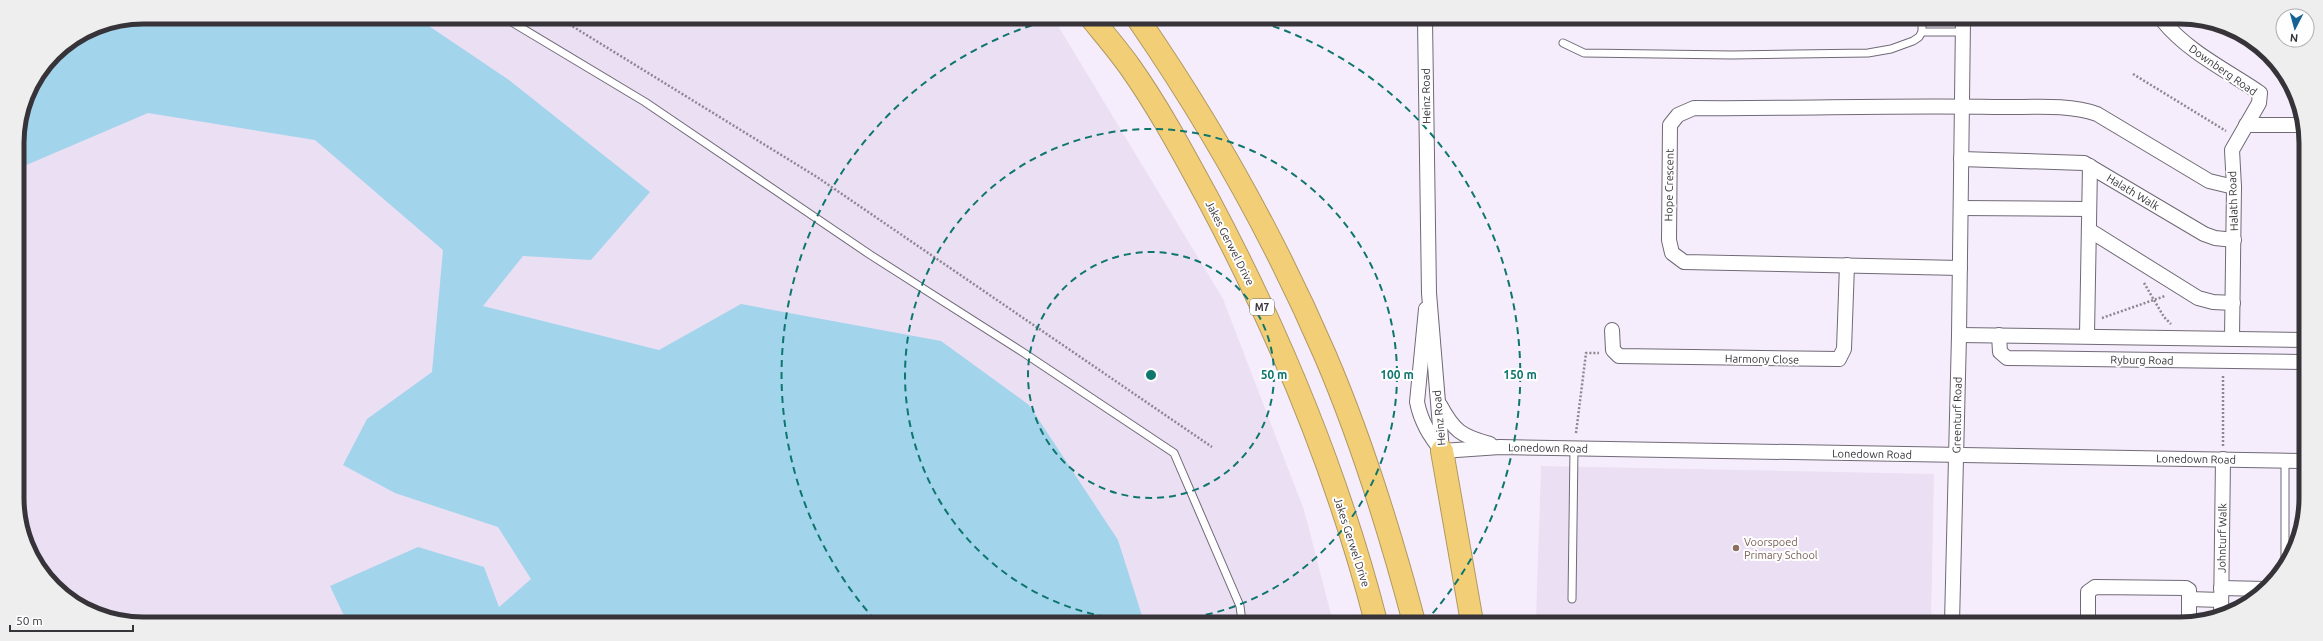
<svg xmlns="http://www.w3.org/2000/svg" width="2323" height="641" font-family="Ubuntu,sans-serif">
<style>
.built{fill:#ebdff4}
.water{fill:#a2d4eb}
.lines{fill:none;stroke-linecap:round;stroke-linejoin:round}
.lane-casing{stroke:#706976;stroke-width:9}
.street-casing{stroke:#706976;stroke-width:16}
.highway-casing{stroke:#b09861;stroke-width:24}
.path{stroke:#8d8791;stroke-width:2.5;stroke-dasharray:2 2;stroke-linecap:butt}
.lane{stroke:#fff;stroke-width:7}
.street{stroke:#fff;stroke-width:14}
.highway{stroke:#f2cf77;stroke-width:22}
.ring{fill:none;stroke:#0f766e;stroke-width:2;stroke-dasharray:7 5}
.education-dot{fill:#8d6e63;stroke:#fefefe;stroke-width:1.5}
.labels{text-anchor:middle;stroke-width:4;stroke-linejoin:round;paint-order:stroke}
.shield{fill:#fefefe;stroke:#727074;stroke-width:1}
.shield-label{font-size:10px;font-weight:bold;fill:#363339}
.street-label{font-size:11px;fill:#363339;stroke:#fefefe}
.education-label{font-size:11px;fill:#785e54;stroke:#fefefe;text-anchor:start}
.rim{fill:none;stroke:#363339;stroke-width:5}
.centre{fill:#0f766e;stroke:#fefefe;stroke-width:2}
.ring-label{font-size:12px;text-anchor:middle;font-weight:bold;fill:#0f766e;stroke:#fefefe;stroke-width:4;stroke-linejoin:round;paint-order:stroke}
</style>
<rect width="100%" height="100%" fill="#f5edfb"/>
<g class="built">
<polygon points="143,17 1054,19 1223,299 1304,510 1333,622 110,620 54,587 30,554 19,523 17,135 27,94 54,54 95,26"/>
<polygon points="1541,466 1934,474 1931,623 1536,622"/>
</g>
<polygon class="water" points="143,17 417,18 509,80 650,192 591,260 523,256 483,306 659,350 741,304 941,341 1029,405 1118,540 1144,622 346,620 330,586 418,547 484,567 499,607 531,579 498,527 395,493 343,465 367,419 432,372 443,250 315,140 148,113 17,169 17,135 27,94 54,54 95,26"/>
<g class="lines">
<defs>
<g id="lane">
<polyline points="505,18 645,102 869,254 1024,353 1174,453 1240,606 1242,622"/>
<polyline points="1922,32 1963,32"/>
<polyline points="1563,43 1584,53 1732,55 1868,53 1891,49 1913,41 1919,37 1922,32 1922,21"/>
<polyline points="2285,460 2285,566"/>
<polyline points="1572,599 1574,449"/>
</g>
<g id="street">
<polyline points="1425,20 1429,293 1442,451"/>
<path d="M2163,21C2188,52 2228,71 2260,93L2259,103L2232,150L2234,187L2232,338"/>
<polyline points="2246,125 2304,125"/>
<polyline points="1961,159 2084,163 2204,234 2215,238 2234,240"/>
<polyline points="1961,208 2089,209"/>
<polyline points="2089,230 2198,298 2213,302 2233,303"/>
<path d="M1960,268L1684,262L1672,253L1669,240L1670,125L1678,115L1694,108C1794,109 1894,105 1994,107C2027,108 2066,103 2097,114L2209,181L2234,187"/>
<path d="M1426,309L1417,402C1421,422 1430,436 1442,451"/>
<polyline points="1612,330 1613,350 1619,356 1839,359 1844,349 1847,265"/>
<polyline points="1959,335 2303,340"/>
<polyline points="1999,335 2000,352 2007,358 2303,362"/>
<polyline points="2087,335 2090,166"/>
<path d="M1440,405C1454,431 1461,436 1490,444"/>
<polyline points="1442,451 1500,447 2302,461"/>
<polyline points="2221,588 2266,589"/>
<polyline points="2221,616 2223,459"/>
<polyline points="1952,623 1959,335 1963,21"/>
<polyline points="2088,624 2088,592 2095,587 2186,588 2189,590 2189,599 2221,600"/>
<polyline points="2189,624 2189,599"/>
</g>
<g id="highway">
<path d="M1092,19C1105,35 1118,50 1130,67C1159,108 1183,153 1207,197C1279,332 1338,474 1376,622"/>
<path d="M1138,19C1211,125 1274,237 1325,355C1362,441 1390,532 1414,622"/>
<polyline points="1442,451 1472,622"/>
</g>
</defs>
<use href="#lane" class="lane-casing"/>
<use href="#street" class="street-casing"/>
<use href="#highway" class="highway-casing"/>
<g class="path">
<polyline points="559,18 817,177 1212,447"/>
<polyline points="2133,74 2226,131"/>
<polyline points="2144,283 2164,317 2171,324"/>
<polyline points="2102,318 2165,296"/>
<polyline points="1576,433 1586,353 1599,353"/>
<polyline points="2223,446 2223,375"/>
</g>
<use href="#lane" class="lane"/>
<use href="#street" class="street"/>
<use href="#highway" class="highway"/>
</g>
<g class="ring">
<circle cx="1151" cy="375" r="123"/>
<circle cx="1151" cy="375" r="246"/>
<path d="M875 620A369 369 0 0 1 1052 19M1250 19A369 369 0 0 1 1425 622"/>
</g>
<circle class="education-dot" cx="1736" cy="548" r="4"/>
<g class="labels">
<rect class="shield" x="1250" y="299" width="24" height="16" rx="3"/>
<g class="shield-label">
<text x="1262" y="311">M7</text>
</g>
<g class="street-label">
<text transform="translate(2223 70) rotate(35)" y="4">Downberg Road</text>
<text transform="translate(1426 96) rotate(-91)" y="4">Heinz Road</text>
<text transform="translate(1669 185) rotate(-89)" y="4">Hope Crescent</text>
<text transform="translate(2133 192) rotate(31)" y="4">Halath Walk</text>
<text transform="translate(2233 201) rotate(-92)" y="4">Halath Road</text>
<text transform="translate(1230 243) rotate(63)" y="4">Jakes Gerwel Drive</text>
<text transform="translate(1762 359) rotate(1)" y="4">Harmony Close</text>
<text transform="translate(2142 360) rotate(1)" y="4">Ryburg Road</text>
<text transform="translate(1957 415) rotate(-89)" y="4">Greenturf Road</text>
<text transform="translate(1439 418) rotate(-95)" y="4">Heinz Road</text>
<text transform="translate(1548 448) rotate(1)" y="4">Lonedown Road</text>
<text transform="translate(1872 454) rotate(1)" y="4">Lonedown Road</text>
<text transform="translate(2196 459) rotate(1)" y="4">Lonedown Road</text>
<text transform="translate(2222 538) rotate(-89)" y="4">Johnturf Walk</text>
<text transform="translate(1352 542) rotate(72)" y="4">Jakes Gerwel Drive</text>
</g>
<g class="education-label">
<text x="1744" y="546">Voorspoed<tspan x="1744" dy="13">Primary School</tspan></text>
</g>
</g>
<path d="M0 0H2323V641H0ZM143 24H2180A119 119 0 0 1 2299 143V498A119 119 0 0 1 2180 617H143A119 119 0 0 1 24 498V143A119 119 0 0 1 143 24Z" fill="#eee" fill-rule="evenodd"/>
<path class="rim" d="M143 24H2180A119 119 0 0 1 2299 143V498A119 119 0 0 1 2180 617H143A119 119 0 0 1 24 498V143A119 119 0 0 1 143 24Z"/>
<circle cx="1151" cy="375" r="6" class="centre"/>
<g class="ring-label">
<text x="1274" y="379">50 m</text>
<text x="1397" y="379">100 m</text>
<text x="1520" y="379">150 m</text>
</g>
<g transform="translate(2295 28) rotate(186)"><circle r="19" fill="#fefefe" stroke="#aeadaf"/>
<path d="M0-3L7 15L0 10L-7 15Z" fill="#156294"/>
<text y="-6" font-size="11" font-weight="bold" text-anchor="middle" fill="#363339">N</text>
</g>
<path d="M10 625v6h123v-6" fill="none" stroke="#363339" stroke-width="2"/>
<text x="16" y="625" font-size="12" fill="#363339" stroke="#fefefe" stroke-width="3" paint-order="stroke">50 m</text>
</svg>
